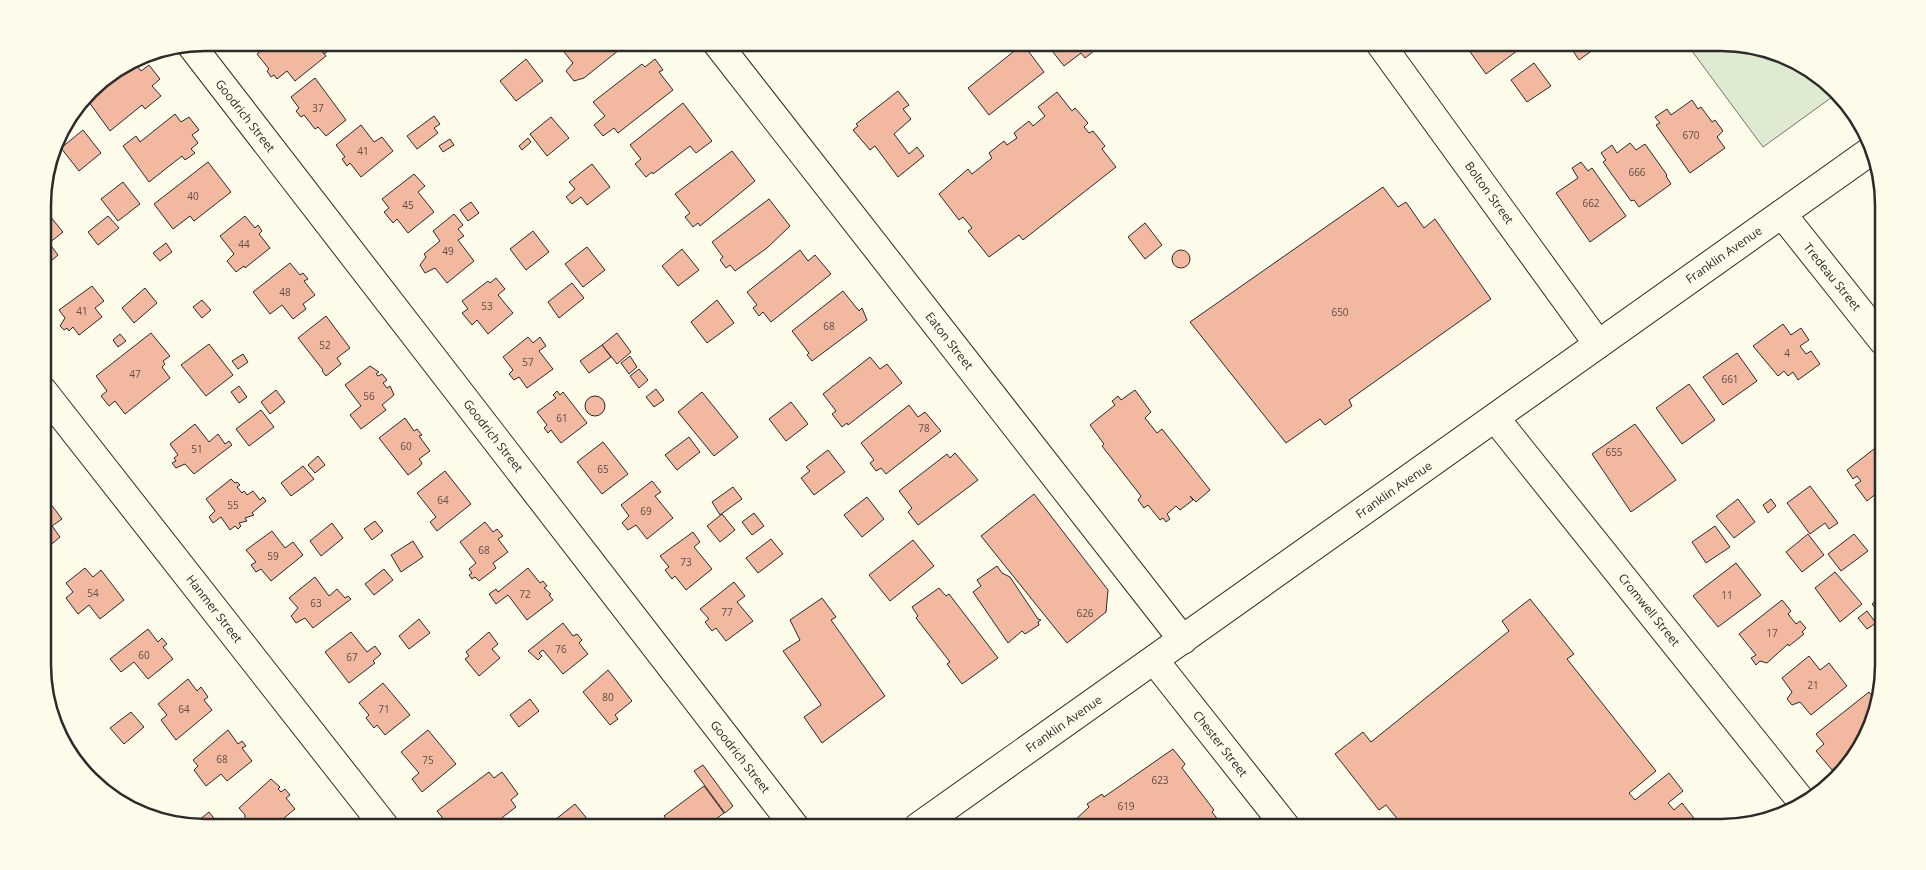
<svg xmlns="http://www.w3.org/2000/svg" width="1926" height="870" font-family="'Open Sans',sans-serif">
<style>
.green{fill:#deebd1;stroke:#74746e}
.building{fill:#f2b8a0;stroke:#2b2b2b}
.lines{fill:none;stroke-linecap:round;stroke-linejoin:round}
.minor-casing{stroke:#2b2b2b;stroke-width:30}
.major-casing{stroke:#2b2b2b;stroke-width:30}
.minor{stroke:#fdfbea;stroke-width:28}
.major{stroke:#fdfbea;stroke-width:28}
.labels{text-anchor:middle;stroke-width:4;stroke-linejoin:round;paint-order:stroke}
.number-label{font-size:10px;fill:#5d4e48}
.street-label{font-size:12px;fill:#2b2b2b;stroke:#fdfbea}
.rim{fill:none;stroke:#2b2b2b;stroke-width:2.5}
</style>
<rect width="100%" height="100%" fill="#fdfbea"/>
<polygon class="green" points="1686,43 1721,43 1783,55 1835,95 1763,147"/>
<g class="building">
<polygon points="272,42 315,42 326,56 295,81 287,71 277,79 274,75 271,77 267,71 269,69 257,54"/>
<polygon points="315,42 336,42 337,44 324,54"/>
<polygon points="565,42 629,42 584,78 574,81 566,71 573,63 560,47"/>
<polygon points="1045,42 1095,42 1090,46 1094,51 1085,58 1081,53 1064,66"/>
<polygon points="1463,42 1529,42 1486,74"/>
<polygon points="1567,42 1600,42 1601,44 1579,60"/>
<polygon points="1023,44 1044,72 989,115 968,88"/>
<polygon points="526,59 543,81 516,101 500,81"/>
<polygon points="655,59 663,70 659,72 673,90 618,133 614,128 603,136 594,125 605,116 593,102 642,64 645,67"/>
<polygon points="135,63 141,71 149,65 160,79 152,86 161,96 145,109 142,105 110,131 86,98 96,85 101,91"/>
<polygon points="1534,63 1551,86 1527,102 1511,80"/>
<polygon points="315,78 346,120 326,136 318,127 315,129 304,115 301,117 296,111 299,108 291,97"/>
<polygon points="898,91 909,105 903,109 911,119 894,134 909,154 917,147 924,156 898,177 875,146 870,150 853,130 858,126 856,124"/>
<polygon points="1057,92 1072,111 1075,108 1088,123 1084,127 1089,133 1093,131 1105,146 1102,149 1116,167 1023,240 1019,235 989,257 968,231 972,228 963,217 959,220 939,194 968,169 972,174 992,158 989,153 1004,141 1007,145 1017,138 1014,133 1029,121 1033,126 1045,116 1038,107"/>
<polygon points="1692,100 1698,109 1701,107 1712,122 1715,120 1723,131 1717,137 1725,148 1690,173 1656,125 1660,123 1655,117 1667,109 1671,115"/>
<polygon points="683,103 712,141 696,153 690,146 653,174 652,172 646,177 635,164 641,159 630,145"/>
<polygon points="175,114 181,122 189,117 199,130 192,135 198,143 191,149 195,153 185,160 182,156 149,182 123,146 136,136 140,142"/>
<polygon points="434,116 440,124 434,128 438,133 417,149 407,136"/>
<polygon points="551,117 569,138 547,156 530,134"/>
<polygon points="361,125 374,142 382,137 393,151 361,177 350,163 347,166 342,159 345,157 336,145"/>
<polygon points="83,130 101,153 79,171 61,148"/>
<polygon points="528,138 531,142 522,150 519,146"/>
<polygon points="450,139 454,145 443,152 439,146"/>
<polygon points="1630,143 1636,150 1645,144 1667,175 1666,176 1671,184 1639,207 1634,200 1631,201 1603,162 1606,160 1601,153 1612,145 1617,153"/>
<polygon points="732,151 755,181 700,226 698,223 693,227 685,217 690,213 675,194"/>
<polygon points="208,162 231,192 194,221 190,216 173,229 154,204"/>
<polygon points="1581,162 1588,171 1592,168 1626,216 1590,242 1556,193 1578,178 1572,168"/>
<polygon points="592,164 610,187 587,205 581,197 572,204 566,197 575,189 569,182"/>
<polygon points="414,174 425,186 418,192 434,212 408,233 397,219 393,223 384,212 389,208 382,199"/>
<polygon points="123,182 140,204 118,221 101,199"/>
<polygon points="1383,187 1398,207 1406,202 1424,228 1435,219 1491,299 1349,400 1352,406 1325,425 1320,419 1286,443 1190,322"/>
<polygon points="769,199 790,226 767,248 735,271 730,265 726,268 720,260 723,257 712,242"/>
<polygon points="471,202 479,213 468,221 460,210"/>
<polygon points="454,214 463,225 458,229 464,236 458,240 474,261 447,283 435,268 425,273 420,265 426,257 424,254 440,241 433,231"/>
<polygon points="49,215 63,232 49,243 58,255 43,268 43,221"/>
<polygon points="108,216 119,228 98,245 88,232"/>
<polygon points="245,216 255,228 258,225 262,231 259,234 270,248 245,268 244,266 236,272 227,261 234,254 220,236"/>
<polygon points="1145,223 1162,245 1145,259 1128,237"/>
<polygon points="533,231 549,252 526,270 510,249"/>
<polygon points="166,243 172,252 160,261 153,253"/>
<polygon points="587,247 605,270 583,287 565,264"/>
<polygon points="682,249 699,270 678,286 662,266"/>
<polygon points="800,250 808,261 815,255 831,274 771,322 763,312 759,316 753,308 757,305 747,292"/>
<circle cx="1181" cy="259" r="9"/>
<polygon points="290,263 300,275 303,273 308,279 304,281 315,295 303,304 306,309 293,319 282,305 270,314 253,292"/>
<polygon points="496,278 505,289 498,295 513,313 488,334 477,320 472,325 462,313 468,309 462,301 488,281 490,283"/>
<polygon points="572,283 584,298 559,318 548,302"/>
<polygon points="92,286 104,301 95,308 102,317 79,335 73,327 69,331 67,328 64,330 60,326 65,318 59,310"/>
<polygon points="145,288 157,303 134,323 122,308"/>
<polygon points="843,291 859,311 862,308 867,320 812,361 807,355 809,353 792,331"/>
<polygon points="202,300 211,310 202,318 193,307"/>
<polygon points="717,300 734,323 707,343 691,322"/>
<polygon points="326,316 350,348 337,358 341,364 326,376 322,371 323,370 298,338"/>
<polygon points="1783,324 1791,335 1801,328 1809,340 1800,346 1806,354 1811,351 1820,364 1798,380 1793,372 1788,376 1784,371 1778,376 1753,346"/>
<polygon points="151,333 170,356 163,361 165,364 162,367 170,378 125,414 115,401 109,406 101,396 107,391 96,376"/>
<polygon points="617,333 631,352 617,364 602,345"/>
<polygon points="120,334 126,341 118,347 113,340"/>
<polygon points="528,337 533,343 540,337 546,346 539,351 553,369 527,388 519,377 514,380 509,374 513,370 503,357"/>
<polygon points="209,344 233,375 206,396 181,365"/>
<polygon points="602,345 611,357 589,373 580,361"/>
<polygon points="1737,353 1757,381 1723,405 1703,377"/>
<polygon points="243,354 248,362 238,369 232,361"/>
<polygon points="630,356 637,367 629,374 621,363"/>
<polygon points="870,357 880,369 887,364 902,383 848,425 847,423 842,427 832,414 836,411 823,394"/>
<polygon points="370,366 379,372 376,374 378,376 382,374 387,380 383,383 387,388 390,386 394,395 382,405 386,410 361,429 350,415 361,406 345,385"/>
<polygon points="639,369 648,380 639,388 630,376"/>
<polygon points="1689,384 1715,420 1682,444 1656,408"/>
<polygon points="239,386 247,397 239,403 231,392"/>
<polygon points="656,389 664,400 654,407 646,397"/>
<polygon points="276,390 285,402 270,414 261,402"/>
<polygon points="1135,390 1151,412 1145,418 1157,433 1162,429 1210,490 1196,502 1190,496 1193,500 1180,510 1176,506 1167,514 1170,519 1166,522 1163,518 1160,520 1148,505 1144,508 1138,500 1141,496 1102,446 1104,444 1090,425 1115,405 1112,401 1118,396 1121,400"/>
<polygon points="557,391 560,395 563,392 587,423 561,443 551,430 548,433 544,428 547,425 537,412 556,398 553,395"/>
<polygon points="702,392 738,437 714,456 678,412"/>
<circle cx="595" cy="406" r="10"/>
<polygon points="791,402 808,424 786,441 769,419"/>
<polygon points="909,405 918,417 925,412 941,431 886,474 881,468 876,471 870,463 874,460 861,443"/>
<polygon points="261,410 274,427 249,446 236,429"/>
<polygon points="405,418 414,431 417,429 422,435 419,436 430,451 419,459 422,463 420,466 408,475 379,438"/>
<polygon points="195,424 209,442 218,434 225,444 229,441 232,445 194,474 185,464 176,468 172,463 176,461 174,458 178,455 170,444"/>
<polygon points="1635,424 1676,480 1631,512 1592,454"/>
<polygon points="689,437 700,452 677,470 665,455"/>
<polygon points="603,442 628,474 602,494 577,462"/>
<polygon points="1883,442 1883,488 1867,501 1855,485 1861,481 1857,476 1853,479 1847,470"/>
<polygon points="828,450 845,472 814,495 801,478 810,471 806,467"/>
<polygon points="955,453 978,480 918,525 908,512 912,508 899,491 947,454 950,458"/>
<polygon points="318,456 325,465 315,473 308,465"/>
<polygon points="303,466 314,479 291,496 281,483"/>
<polygon points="445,471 471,504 437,531 430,522 436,517 417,493"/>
<polygon points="231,479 235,483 237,482 240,485 237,487 242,493 244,491 247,495 253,491 260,500 263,497 266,501 252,513 254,515 245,518 247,521 239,523 241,526 238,529 235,526 230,530 221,517 213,523 209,517 215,511 206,499"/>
<polygon points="652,481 661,492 655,496 673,518 647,539 636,525 628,530 622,523 629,516 621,505"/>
<polygon points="1810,486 1838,523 1829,529 1825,523 1810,534 1787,503"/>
<polygon points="733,487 742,499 720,515 712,502"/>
<polygon points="1034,494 1108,590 1106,612 1067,643 981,536"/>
<polygon points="44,495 62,519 52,526 60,537 47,548 44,544"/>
<polygon points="867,497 884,519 862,537 844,515"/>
<polygon points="1738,499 1755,522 1734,538 1716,516"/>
<polygon points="1771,499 1776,506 1768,513 1763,505"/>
<polygon points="754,513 764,526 752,535 742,522"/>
<polygon points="722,514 735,530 720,542 707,526"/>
<polygon points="375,521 383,531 372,540 364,529"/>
<polygon points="485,522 493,532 497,529 503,536 498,539 508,552 493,563 496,568 479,581 475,577 472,579 469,575 472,573 469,569 476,563 460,542"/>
<polygon points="332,523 343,538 321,556 310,541"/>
<polygon points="1715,526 1730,547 1706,563 1692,542"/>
<polygon points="272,531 285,548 293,542 303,555 271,581 261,569 256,572 251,565 256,562 246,550"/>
<polygon points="693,532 700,542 694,547 712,569 686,590 675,576 672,579 665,570 669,567 660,556"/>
<polygon points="1808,534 1824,555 1802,572 1786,552"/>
<polygon points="1854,534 1868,551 1841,571 1828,554"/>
<polygon points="771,539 783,554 758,573 746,558"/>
<polygon points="913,540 934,566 890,601 869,575"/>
<polygon points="413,541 423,557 401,572 391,555"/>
<polygon points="1736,563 1761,595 1718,627 1693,596"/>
<polygon points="997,566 1002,573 1010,577 1038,619 1041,620 1038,622 1039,625 1025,634 1022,631 1008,643 973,592 981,586 977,580"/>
<polygon points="85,568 93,577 101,570 124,600 100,619 89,605 78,614 66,598 73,592 66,583"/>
<polygon points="528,568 540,583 543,581 547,586 544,588 551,594 549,595 553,600 527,620 508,595 496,604 489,594 496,589 498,592"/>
<polygon points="384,569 393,580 374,595 365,584"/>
<polygon points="1835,572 1862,604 1840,622 1815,588"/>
<polygon points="315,577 329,596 337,589 345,598 348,596 351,599 313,628 305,618 296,623 291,616 298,608 289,598"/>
<polygon points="734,582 745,596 737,602 753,621 726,641 716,628 712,631 705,622 709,619 700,609"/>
<polygon points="939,588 946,596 949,594 998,658 962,684 947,664 950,662 916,618 918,616 912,607"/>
<polygon points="1883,595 1883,609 1879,613 1872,604"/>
<polygon points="822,598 836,617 831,620 885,696 822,743 804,717 821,705 820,703 783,651 800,640 790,620"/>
<polygon points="1530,599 1574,654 1567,659 1656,771 1629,793 1635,800 1669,773 1683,791 1668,803 1674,810 1682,803 1701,827 1404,827 1386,805 1379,810 1335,754 1363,732 1371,742 1509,631 1502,621"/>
<polygon points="1782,600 1791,611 1788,614 1796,624 1800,621 1806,628 1802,632 1804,634 1789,646 1788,644 1767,663 1760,661 1756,665 1751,658 1756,655 1739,634"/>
<polygon points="1867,611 1876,623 1867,629 1858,618"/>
<polygon points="419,619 430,633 409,649 399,636"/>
<polygon points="563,623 573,636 577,634 582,640 579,643 588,654 563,674 543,650 539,653 542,656 538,660 528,651"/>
<polygon points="148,629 158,642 162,638 167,644 163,647 173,659 148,679 134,662 121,672 110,659"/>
<polygon points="351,632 367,652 375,646 381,654 373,661 375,663 349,683 325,652"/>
<polygon points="489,632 498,644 492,649 500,658 479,676 465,659 469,656 466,652"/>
<polygon points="1809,656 1820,670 1829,663 1847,686 1811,715 1800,702 1792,705 1787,699 1792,692 1782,678"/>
<polygon points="608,670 632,701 615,715 618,719 610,725 583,692"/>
<polygon points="188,679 197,691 201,687 208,697 204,700 212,710 176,740 161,720 167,715 158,704"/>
<polygon points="383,683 410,715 385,735 377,725 374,728 366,718 369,715 359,703"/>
<polygon points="1869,692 1876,701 1871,727 1857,752 1832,770 1816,751 1824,744 1816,734"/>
<polygon points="530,699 539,711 519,727 510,715"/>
<polygon points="131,712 144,727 124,744 110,728"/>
<polygon points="228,730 238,744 242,741 246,746 242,748 252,761 227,781 221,774 206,786 194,770 198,766 193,760"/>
<polygon points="428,730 456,764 422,792 412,779 419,773 401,752"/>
<polygon points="1173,749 1185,764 1182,768 1214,810 1212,812 1219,821 1210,827 1080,827 1074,821 1089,807 1087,804 1102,794 1104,797"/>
<polygon points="703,765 733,806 725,813 694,771"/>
<polygon points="489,772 494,778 502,772 518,794 511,800 516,807 490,827 450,827 437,811"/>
<polygon points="271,779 280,787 278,789 281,792 285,789 290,795 286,798 295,809 273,827 244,827 240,823 245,818 245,815 239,808"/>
<polygon points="704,786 724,813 705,827 672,827 664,816"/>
<polygon points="575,804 593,826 601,820 607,827 546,827"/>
<polygon points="209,812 220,826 219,827 193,825"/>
<polygon points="1074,821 1080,827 1066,827"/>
</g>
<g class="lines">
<defs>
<g id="minor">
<polyline points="716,42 1183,640"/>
<polyline points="1379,42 1598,344"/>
<polyline points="191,45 795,827"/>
<polyline points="1782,214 1883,341"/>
<polyline points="43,391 385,827"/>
<polyline points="1495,418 1803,803"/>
<polyline points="1154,660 1286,827"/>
</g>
<polyline id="major" points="918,827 1869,152"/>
</defs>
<use href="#minor" class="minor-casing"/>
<use href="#major" class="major-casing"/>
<use href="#minor" class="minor"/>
<use href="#major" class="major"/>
</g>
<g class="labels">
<g class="number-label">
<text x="318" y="112">37</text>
<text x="1691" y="139">670</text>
<text x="363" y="155">41</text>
<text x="1637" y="176">666</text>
<text x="193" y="200">40</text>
<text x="1591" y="207">662</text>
<text x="408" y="209">45</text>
<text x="244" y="248">44</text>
<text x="448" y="255">49</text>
<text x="285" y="296">48</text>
<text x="487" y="310">53</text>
<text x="82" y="315">41</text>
<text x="1340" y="316">650</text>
<text x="829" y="330">68</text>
<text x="325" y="349">52</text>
<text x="1787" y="357">4</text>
<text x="528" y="366">57</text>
<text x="135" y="378">47</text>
<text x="1730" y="383">661</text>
<text x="369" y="400">56</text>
<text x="562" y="422">61</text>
<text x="924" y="432">78</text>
<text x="406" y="450">60</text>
<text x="197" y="453">51</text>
<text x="1614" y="456">655</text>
<text x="603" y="473">65</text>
<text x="443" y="504">64</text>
<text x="233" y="509">55</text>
<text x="646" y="515">69</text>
<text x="484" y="554">68</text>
<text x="273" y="560">59</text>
<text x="686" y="566">73</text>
<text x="93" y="597">54</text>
<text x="525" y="598">72</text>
<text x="1727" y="599">11</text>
<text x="316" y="607">63</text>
<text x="727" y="616">77</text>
<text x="1085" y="617">626</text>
<text x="1772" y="637">17</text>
<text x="561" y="653">76</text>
<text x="144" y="659">60</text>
<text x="352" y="661">67</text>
<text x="1813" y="689">21</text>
<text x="608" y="701">80</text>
<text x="184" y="713">64</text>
<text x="384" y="713">71</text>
<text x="222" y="763">68</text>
<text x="428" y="764">75</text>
<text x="1160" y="784">623</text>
<text x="1126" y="810">619</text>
</g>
<g class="street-label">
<text transform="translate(245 116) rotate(52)" y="4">Goodrich Street</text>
<text transform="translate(1489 193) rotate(54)" y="4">Bolton Street</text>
<text transform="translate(1724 255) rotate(-35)" y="4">Franklin Avenue</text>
<text transform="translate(1832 277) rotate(51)" y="4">Tredeau Street</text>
<text transform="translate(949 341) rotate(52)" y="4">Eaton Street</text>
<text transform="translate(493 436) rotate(52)" y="4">Goodrich Street</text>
<text transform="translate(1394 490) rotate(-35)" y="4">Franklin Avenue</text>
<text transform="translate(214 609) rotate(52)" y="4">Hanmer Street</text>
<text transform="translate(1649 610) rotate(51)" y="4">Cromwell Street</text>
<text transform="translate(1064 724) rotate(-35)" y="4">Franklin Avenue</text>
<text transform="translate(1220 744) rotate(52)" y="4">Chester Street</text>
<text transform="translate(740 757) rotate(52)" y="4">Goodrich Street</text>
</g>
</g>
<path d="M0 0H1926V870H0ZM205 51H1721A154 154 0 0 1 1875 205V665A154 154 0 0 1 1721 819H205A154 154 0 0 1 51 665V205A154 154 0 0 1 205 51Z" fill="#fdfbea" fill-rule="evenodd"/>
<path class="rim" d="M205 51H1721A154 154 0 0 1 1875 205V665A154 154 0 0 1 1721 819H205A154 154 0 0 1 51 665V205A154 154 0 0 1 205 51Z"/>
</svg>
